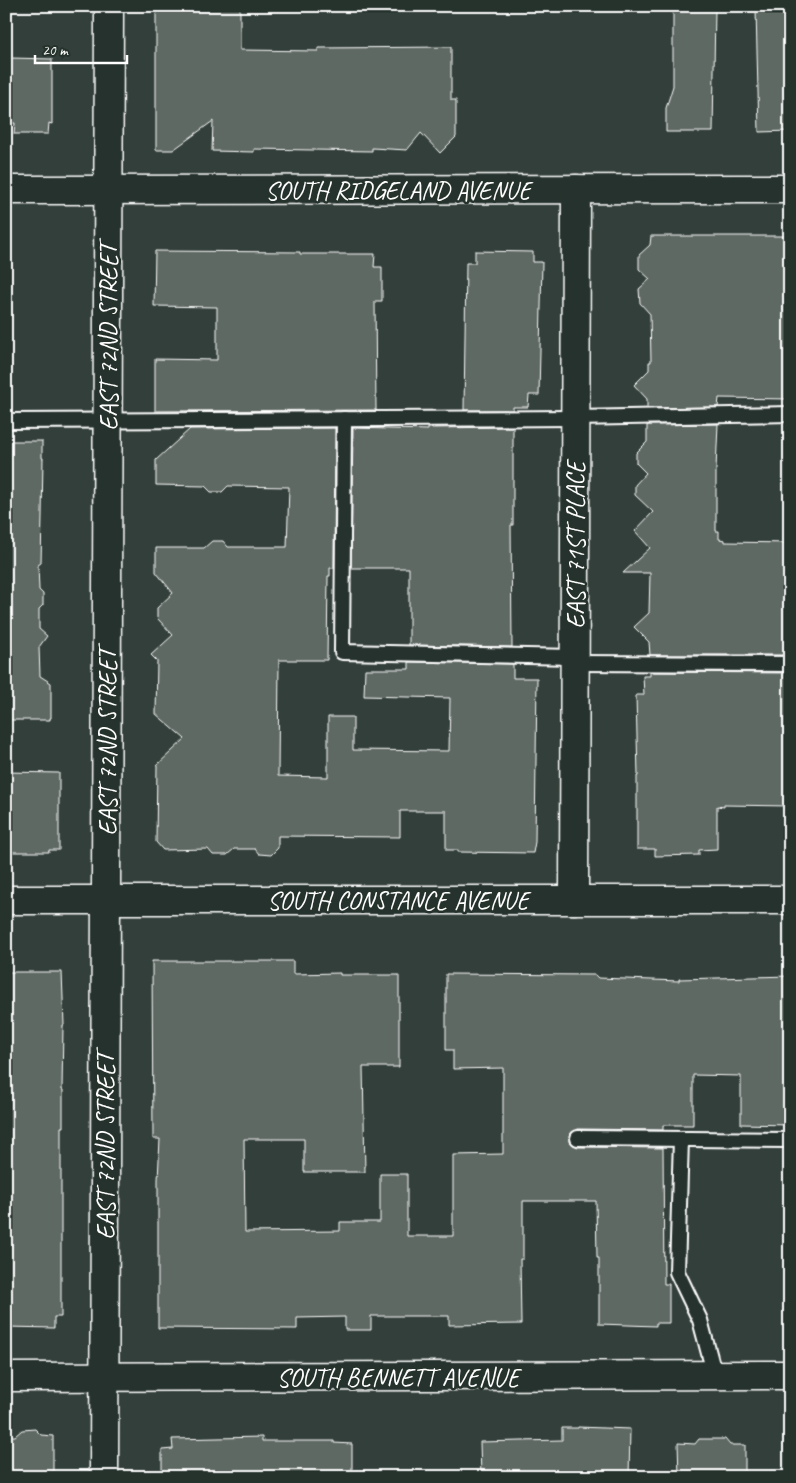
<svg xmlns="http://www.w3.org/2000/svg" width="796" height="1483" font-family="Caveat,sans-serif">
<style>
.building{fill:#5f6964;stroke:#fff}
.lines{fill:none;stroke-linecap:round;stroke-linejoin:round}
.lane-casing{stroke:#fff;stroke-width:18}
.street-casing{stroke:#fff;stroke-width:31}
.lane{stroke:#26332d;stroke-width:14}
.street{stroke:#26332d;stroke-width:28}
.labels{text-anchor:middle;stroke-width:5;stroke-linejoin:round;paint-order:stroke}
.street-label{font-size:25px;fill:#fff;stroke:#26332d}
</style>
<rect width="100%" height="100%" fill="#333f3a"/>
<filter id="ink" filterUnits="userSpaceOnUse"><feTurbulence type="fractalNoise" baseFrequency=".02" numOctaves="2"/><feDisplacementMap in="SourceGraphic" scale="10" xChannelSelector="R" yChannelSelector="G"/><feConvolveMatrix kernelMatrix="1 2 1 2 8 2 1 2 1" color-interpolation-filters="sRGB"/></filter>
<g filter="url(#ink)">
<g class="building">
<polygon points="156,6 240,6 240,50 318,51 318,48 451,47 451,100 456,100 456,137 440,153 421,133 407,150 372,148 372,151 254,149 254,152 212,151 213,121 173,150 156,150"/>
<polygon points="673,6 713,6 713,9 715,9 713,132 666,132 666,108 673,86"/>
<polygon points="759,6 790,6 790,131 759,132 756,10 759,10"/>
<polygon points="10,58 52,59 52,124 49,123 48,134 14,134 15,123 10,123"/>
<polygon points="651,236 790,236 790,399 719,398 718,407 647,408 647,399 634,385 649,370 649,362 651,362 650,314 640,303 639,289 650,279 639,269 639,255 650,245"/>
<polygon points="155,251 300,252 300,254 375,254 374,267 382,267 382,301 375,301 376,410 155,411 155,359 217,360 217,307 154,306"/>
<polygon points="475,251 533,252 533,262 542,262 539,395 529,395 528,407 513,407 513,410 464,410 466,263 475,263"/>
<polygon points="718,424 716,469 716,531 719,531 719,539 725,540 725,542 790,543 790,655 650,655 649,642 634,627 649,613 650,573 623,573 650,548 635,531 653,512 635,495 635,485 646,473 636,463 636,453 647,442 647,425"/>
<polygon points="513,427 513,525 511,525 512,647 409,645 409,568 351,568 353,428 428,430 428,428"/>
<polygon points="335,428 334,568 330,568 330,576 328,576 327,660 279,660 278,776 328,777 328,717 353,717 353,750 449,751 450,698 364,696 365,669 409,669 409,662 513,664 513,678 537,678 535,842 533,853 458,852 458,850 446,850 446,811 400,811 400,837 278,836 278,848 271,855 259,854 255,849 234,849 227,855 213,855 208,849 163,850 156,842 157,765 185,739 156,714 157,661 151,655 173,635 157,618 157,608 173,593 156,572 156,548 204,548 212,541 223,541 228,547 287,547 289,487 228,486 222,492 211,492 205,486 156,485 156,460 190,429"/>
<polygon points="6,441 42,441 42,458 43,458 42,516 41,563 38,565 39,590 43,594 43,605 39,609 39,629 47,636 39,647 40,676 51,683 51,718 50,718 50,720 6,720"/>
<polygon points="650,672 790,673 790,806 724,805 724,807 717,806 717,849 699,850 699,855 655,856 655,849 637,849 637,776 638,776 636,695 644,695 643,676 650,676"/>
<polygon points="6,772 59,773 59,850 49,850 49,852 6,852"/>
<polygon points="152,961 293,961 293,974 340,973 340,975 399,975 399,1067 363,1067 365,1172 304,1172 304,1139 244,1139 245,1232 340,1231 340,1222 380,1222 380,1174 407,1174 407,1236 453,1236 453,1155 503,1154 503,1068 453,1069 453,1050 446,1050 446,974 595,975 598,978 679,981 679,979 790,976 790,1125 741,1124 741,1076 693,1075 693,1125 663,1125 663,1130 578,1129 571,1133 570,1142 573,1145 578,1147 663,1148 664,1284 669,1284 669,1323 656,1323 656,1326 599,1324 599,1258 597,1258 596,1201 523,1201 523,1259 520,1259 521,1324 449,1325 449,1316 371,1316 371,1330 345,1330 345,1317 297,1318 297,1329 158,1328 158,1180 160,1139 153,1139"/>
<polygon points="6,972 62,972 64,1025 63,1025 62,1090 63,1090 63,1127 61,1127 61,1317 54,1317 54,1328 7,1327 6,1275 8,1275 9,1218 6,1218"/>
<polygon points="578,1427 630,1429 629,1477 481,1477 480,1442 562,1440 562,1428 578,1428"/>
<polygon points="35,1429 41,1435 53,1436 53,1477 6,1477 6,1436 15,1436 22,1430"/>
<polygon points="262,1437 262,1441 334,1441 334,1443 352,1444 352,1477 162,1477 162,1450 173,1449 172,1439"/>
<polygon points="699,1439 725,1439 730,1445 745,1445 745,1477 679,1477 678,1443 695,1444"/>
</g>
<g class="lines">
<defs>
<g id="lane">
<polyline points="344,419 342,652 575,657"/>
<polyline points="6,421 575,418 790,414"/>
<polyline points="574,663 790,664"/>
<polyline points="578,1138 790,1140"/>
<polyline points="681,1139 677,1272 700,1320 715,1376"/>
</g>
<g id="street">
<polyline points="6,190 790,189"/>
<polyline points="6,900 790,900"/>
<polyline points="574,900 576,189"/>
<polyline points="6,1377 790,1375"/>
<polyline points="104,1477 109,6"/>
</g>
</defs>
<use href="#lane" class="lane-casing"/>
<use href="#street" class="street-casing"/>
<use href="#lane" class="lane"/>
<use href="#street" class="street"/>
</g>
</g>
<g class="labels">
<g class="street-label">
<text x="398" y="199">SOUTH RIDGELAND AVENUE</text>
<text transform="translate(108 337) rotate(-90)" y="9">EAST 72ND STREET</text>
<text transform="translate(575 545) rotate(-90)" y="9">EAST 71ST PLACE</text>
<text transform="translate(107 742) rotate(-90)" y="9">EAST 72ND STREET</text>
<text x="398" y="909">SOUTH CONSTANCE AVENUE</text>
<text transform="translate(105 1146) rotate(-90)" y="9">EAST 72ND STREET</text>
<text x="398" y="1386">SOUTH BENNETT AVENUE</text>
</g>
</g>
<rect width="796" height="1483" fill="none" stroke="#26332d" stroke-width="25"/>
<rect x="12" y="12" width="771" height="1458" fill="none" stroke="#fff" stroke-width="2" filter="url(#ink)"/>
<path d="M35 55v8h92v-8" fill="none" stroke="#ffffff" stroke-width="2.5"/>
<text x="42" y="55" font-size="15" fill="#ffffff" stroke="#26332d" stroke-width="4" paint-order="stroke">20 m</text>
</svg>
